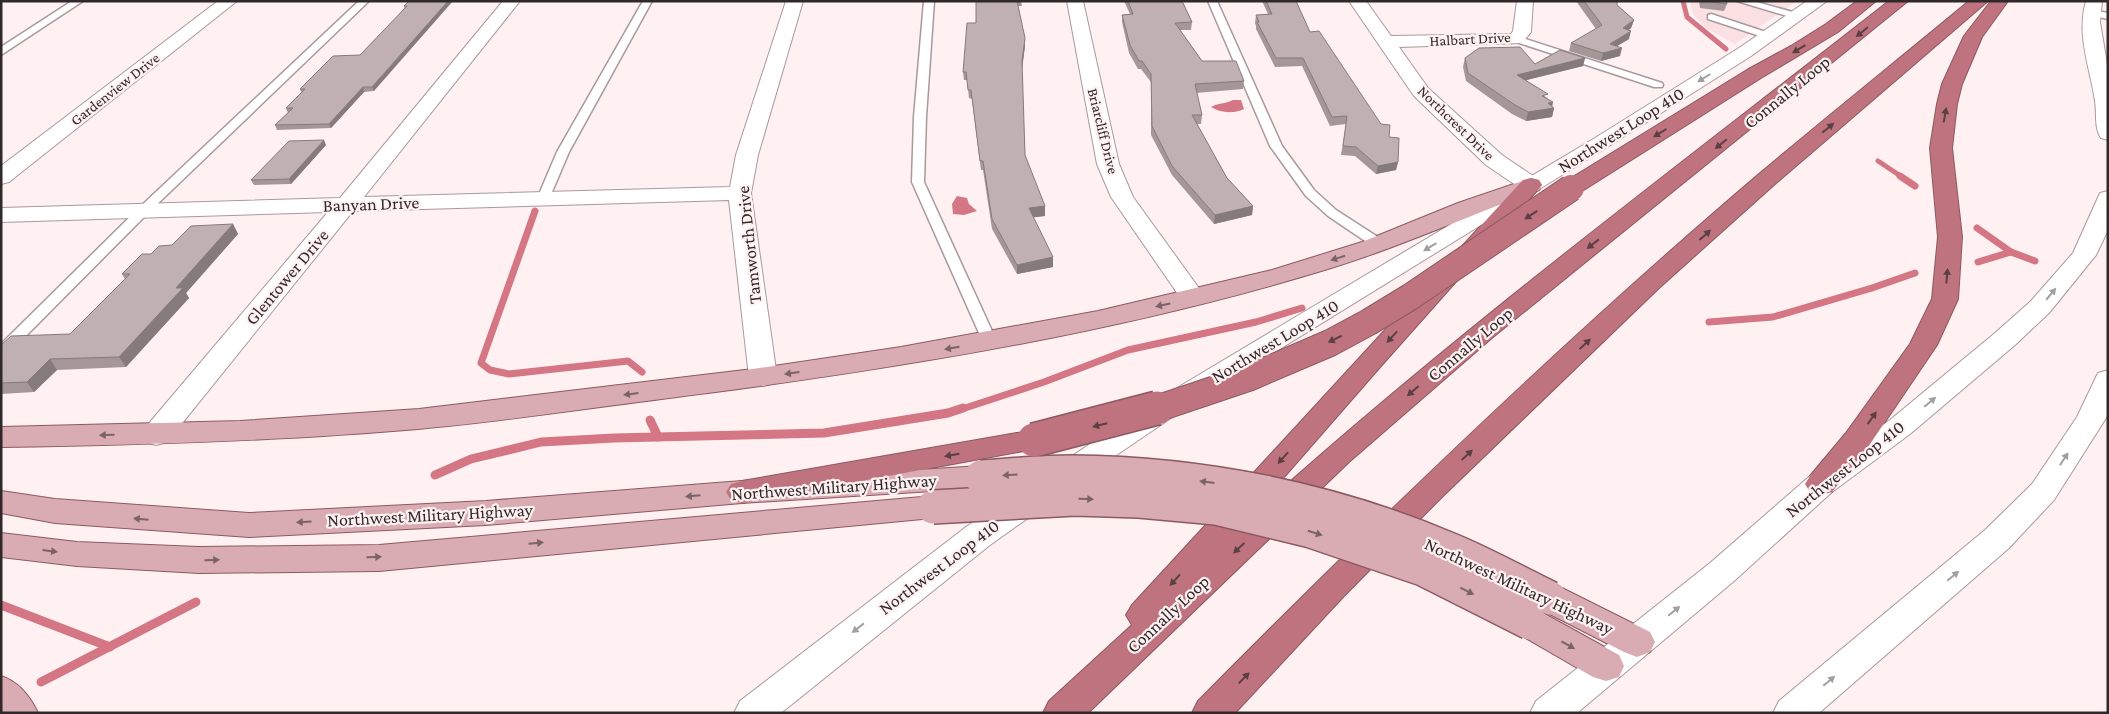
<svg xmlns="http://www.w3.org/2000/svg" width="2109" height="714" font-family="'Crimson Pro',serif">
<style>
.built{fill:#fae0e3}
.water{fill:#d57685}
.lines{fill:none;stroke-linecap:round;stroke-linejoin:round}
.stream-far2{stroke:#d57685;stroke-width:5}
.stream-far1{stroke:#d57685;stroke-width:7}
.stream{stroke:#d57685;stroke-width:9}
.lane-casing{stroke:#a9999b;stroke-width:3}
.street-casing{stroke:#a9999b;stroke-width:2}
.secondary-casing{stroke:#a9999b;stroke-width:2}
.primary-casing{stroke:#8d5961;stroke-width:2}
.highway-casing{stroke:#8d5961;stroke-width:2}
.lane{fill:#fff;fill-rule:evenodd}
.street{fill:#fff;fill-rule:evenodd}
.secondary{fill:#fff;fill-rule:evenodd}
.primary{fill:#d9abb2;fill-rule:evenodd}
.highway{fill:#bf737e;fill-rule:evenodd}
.primary-bridge-casing{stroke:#8d5961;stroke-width:36;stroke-linecap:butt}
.highway-bridge-far1-casing{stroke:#8d5961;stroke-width:28;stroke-linecap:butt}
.highway-bridge-casing{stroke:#8d5961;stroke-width:36;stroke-linecap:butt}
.primary-bridge{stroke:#d9abb2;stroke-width:33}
.highway-bridge-far1{stroke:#bf737e;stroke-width:26}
.highway-bridge{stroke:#bf737e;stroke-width:33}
.wall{fill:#a59798}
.shaded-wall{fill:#867b7c}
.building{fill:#c0b0b1;stroke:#867b7c}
.oneway{fill:#5a3f43}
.oneway2{fill:#a19f9f}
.oneway3{fill:#7b6467}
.labels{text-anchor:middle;stroke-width:4.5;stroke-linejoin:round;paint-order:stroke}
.far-street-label{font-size:15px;fill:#2f292a;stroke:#fff1f2}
.street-label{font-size:18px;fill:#2f292a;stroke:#fff1f2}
</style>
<rect width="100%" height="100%" fill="#fff1f2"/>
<polygon class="built" points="1690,1 1797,1 1735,44 1707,29 1693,14"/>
<g class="water">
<path d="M1233,100H1241L1244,109C1233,114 1221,113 1211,107C1218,103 1225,104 1233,100Z"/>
<polygon points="957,196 967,198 969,204 977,211 964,215 953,214 952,204"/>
</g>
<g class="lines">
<g class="stream-far2">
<polyline points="1683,1 1687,17 1726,49"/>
<polyline points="1878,161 1902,177"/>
</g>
<g class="stream-far1">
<polyline points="1900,176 1915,186"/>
<polyline points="535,211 481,363 490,370 509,374 628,361 642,372"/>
<polyline points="1977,228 2011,252 2035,261"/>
<polyline points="1978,262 2011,252"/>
<polyline points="1709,322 1773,317 1872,288 1915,273"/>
<polyline points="959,410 1044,382 1128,350 1256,322 1302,308"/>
</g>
<g class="stream">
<polyline points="650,420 658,437"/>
<polyline points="435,475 471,459 541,442 614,438 824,433 948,413 963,408"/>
<polyline points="1,605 110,647"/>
<polyline points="41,682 196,602"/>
</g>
<defs>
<g id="lane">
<polygon points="72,1 83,1 1,55 1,47"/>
<polygon points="359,1 369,1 149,212 6,356 1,358 1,344 141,206"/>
<polygon points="643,1 652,1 569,152 549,199 543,203 539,202 537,199 557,152"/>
<polygon points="924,1 934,1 926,117 924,182 997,342 995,345 985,345 983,342 912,182 914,117"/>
<polygon points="1208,1 1217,1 1282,146 1314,190 1336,210 1384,241 1386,244 1384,247 1374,247 1328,216 1306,196 1270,146"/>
<polygon points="1737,1 1753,1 1800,14 1802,16 1797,19"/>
<polygon points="2092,10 2108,13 2108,19 2089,15 2087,13"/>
<polygon points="1711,14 1772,34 1774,36 1769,39 1708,19 1708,15"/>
<polygon points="1516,36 1662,83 1663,85 1662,87 1654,87 1513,41 1511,39"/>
</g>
<g id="street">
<polygon points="218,1 237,1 9,182 1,184 1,166"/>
<polygon points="503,1 520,1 364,197 730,187 736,155 786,1 803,1 758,155 751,193 777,377 773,383 763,386 753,383 749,377 729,200 353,211 167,442 156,445 145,442 141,435 145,428 328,212 1,222 1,208 340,198"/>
<polygon points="1067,1 1083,1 1119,164 1133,197 1206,298 1202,303 1193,306 1184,303 1111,197 1097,164"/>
<polygon points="1349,1 1366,1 1391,36 1511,34 1513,31 1517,1 1533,1 1531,32 1522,43 1399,47 1428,88 1502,155 1539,180 1542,185 1539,190 1531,192 1523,190 1486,165 1414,96"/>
</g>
<g id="secondary">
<polygon points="1807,1 1827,1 1751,56 1609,146 1202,397 1118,454 990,545 781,713 734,713 740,701 966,527 1096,440 1182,385 1595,138 1739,48"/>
<path d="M2086,1H2102L2100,22L2108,70V140L2101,138C2094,129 2097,112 2095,101C2090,68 2076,34 2086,1Z"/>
<polygon points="2108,191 2108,230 2096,255 2049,313 2015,345 1910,434 1832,492 1734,581 1577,713 1530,713 1536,701 1710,563 1810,476 1890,420 1995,333 2031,301 2073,253 2100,193"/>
<polygon points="2108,370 2108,413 2106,418 2054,500 2009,548 1819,713 1773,713 1779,701 1985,530 2032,484 2077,417 2098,373"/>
</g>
<g id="primary">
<path d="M1531,178L1539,180L1542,185L1539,190C1465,217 1393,250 1318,272C1119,332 912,366 708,393C611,405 515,420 418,429C280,441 140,445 1,447V427L240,421L419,409L753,369L901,347L1098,311L1272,270L1362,242L1458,203Z"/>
<polygon points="981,466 992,469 997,477 992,485 981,488 742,503 486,525 249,537 55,523 1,513 1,491 55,499 249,513 486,501 742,481"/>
<polygon points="933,496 944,499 949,507 944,515 933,518 379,571 199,573 77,566 1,557 1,533 77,542 199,547 379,545"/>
<polygon points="1550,585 1562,588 1650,632 1655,642 1650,652 1637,657 1624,652 1538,608 1533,598 1538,588"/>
<polygon points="1530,609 1543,613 1619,655 1624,666 1619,677 1606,681 1593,677 1517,633 1512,623 1517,613"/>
<path d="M1,676C19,682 30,696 38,713H1Z"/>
</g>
<g id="highway">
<polygon points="1857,1 1876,1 1838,32 1761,78 1579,193 1571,195 1563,193 1560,188 1563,183 1747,70 1791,46 1826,24"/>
<path d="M1889,1H1908L1493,337L1349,462L1088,713H1043L1049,701L1132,625L1126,615L1132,605L1523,180L1531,178L1539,180L1542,185L1381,366L1245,522C1450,336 1672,171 1889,1Z"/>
<path d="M1969,1H1988L1775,184L1659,288L1442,497L1344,596L1235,713H1192L1198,701C1378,519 1563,341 1759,174C1828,116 1899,59 1969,1Z"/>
<polygon points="1991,1 2008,1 1982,37 1962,84 1957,104 1952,148 1962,237 1958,299 1937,345 1868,447 1832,492 1821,495 1810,492 1805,484 1810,476 1846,433 1910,344 1932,299 1938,237 1930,148 1937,104 1942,84 1964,36"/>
<polygon points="1034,430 1045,433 1049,440 1045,447 742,503 731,500 726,492 731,484 742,481"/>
</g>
</defs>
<use href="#lane" class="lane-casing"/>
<use href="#street" class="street-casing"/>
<use href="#secondary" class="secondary-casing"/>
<use href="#primary" class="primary-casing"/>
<use href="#highway" class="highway-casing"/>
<use href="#lane" class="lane"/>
<use href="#street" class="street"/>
<use href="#secondary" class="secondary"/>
<use href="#primary" class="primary"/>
<use href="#highway" class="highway"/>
<defs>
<g id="primary-bridge">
<path d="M981,477C1011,475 1041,472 1072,472C1201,473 1332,499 1451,550C1485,564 1517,582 1550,598"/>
<polyline points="933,507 1075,499 1139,501 1216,508 1311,531 1423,569 1530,623"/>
</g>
<polyline id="highway-bridge-far1" points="1153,410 1248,378 1330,343 1369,322 1410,297 1571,188"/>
<polyline id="highway-bridge" points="1034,440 1157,408"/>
</defs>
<use href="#primary-bridge" class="primary-bridge-casing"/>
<use href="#highway-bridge-far1" class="highway-bridge-far1-casing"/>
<use href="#highway-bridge" class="highway-bridge-casing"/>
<use href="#primary-bridge" class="primary-bridge"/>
<use href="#highway-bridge-far1" class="highway-bridge-far1"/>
<use href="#highway-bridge" class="highway-bridge"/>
</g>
<g class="wall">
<polygon points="409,1 374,91 364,92 331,128 277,130 275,125 288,113 286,108 302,93 300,89 360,55 405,9 404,6"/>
<polygon points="976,1 1021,1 1022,6 1018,6 1025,46 1022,69 1025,155 1045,216 1033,217 1053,257 1053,267 1017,274 992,229 983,170 981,170 972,99 969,98 967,80 964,80 963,72 976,23"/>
<polygon points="1124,1 1182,1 1192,22 1191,30 1180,30 1202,61 1244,81 1243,89 1196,93 1202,115 1201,124 1197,124 1227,178 1253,206 1252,215 1214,224 1172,175 1151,135 1151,82 1141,69 1138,69 1129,53 1122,22 1122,15 1130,14"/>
<polygon points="1262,1 1296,1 1310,32 1389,137 1398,162 1396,170 1376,174 1355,156 1341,155 1346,124 1330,126 1302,66 1275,67 1256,29 1256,26 1255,23 1256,15 1268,14"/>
<polygon points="1576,1 1617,1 1617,5 1634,20 1631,28 1629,30 1629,39 1617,46 1620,56 1601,61 1569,51 1571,43 1596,29"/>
<polygon points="1699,1 1726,1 1727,4 1724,11 1700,8"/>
<polygon points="1465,58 1535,64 1585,58 1583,66 1526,80 1547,98 1552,107 1554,108 1552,117 1526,121 1512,114 1466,81 1463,67"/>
<polygon points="326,145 291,184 254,185 251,180"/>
<polygon points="233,224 238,234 186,293 189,298 126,367 57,370 34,392 1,394 1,345 70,334 125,279 122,274 151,254"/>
</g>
<g class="shaded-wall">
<polygon points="448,1 453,1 374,91 372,87"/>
<polygon points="1634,20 1631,28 1620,36 1623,28"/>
<polygon points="1631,31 1629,39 1607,52 1610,44"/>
<polygon points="1025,38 1025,46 1022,69 1022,61"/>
<polygon points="1622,48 1620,56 1601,61 1603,53"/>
<polygon points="1585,58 1583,66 1515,83 1517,75"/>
<polygon points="363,87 364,92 331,128 329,124"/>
<polygon points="1553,102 1552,108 1554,108 1552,117 1526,121 1528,112 1548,103"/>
<polygon points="324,140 326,145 291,184 289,179"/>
<polygon points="1398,162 1396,170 1376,174 1378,166"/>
<polygon points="1045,206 1045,216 1029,218 1029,208"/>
<polygon points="1253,206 1252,215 1214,224 1215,215"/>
<polygon points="233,224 238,234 186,293 189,298 126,367 119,357 176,288"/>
<polygon points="1053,257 1053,267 1017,274 1017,265"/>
<polygon points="50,359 57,370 34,392 27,382"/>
</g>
<g class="building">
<polygon points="409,1 448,1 372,87 363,87 329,124 275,125 293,108 286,108 305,89 300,89 333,56 360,55 407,6 404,6"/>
<polygon points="976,1 1017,1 1025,38 1022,61 1025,155 1045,206 1029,208 1053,257 1017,265 992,219 983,161 980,161 971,90 968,90 966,72 963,72 967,23 976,23"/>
<polygon points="1128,1 1182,1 1192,22 1175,23 1202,61 1236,61 1244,81 1195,84 1202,115 1192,115 1227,178 1253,206 1215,215 1172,166 1152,126 1151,74 1142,61 1139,61 1130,45 1122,15 1133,14"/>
<polygon points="1266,1 1296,1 1310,32 1319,31 1381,124 1390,125 1389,137 1399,138 1398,162 1378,166 1356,147 1343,146 1347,116 1332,117 1303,58 1276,58 1257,22 1259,22 1256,15 1272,14"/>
<polygon points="1584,1 1617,1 1617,5 1634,20 1623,28 1631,31 1610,44 1622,48 1603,53 1571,43 1602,25"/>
<polygon points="1705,1 1726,1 1727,4"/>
<polygon points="1520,47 1535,64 1560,50 1585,58 1517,75 1548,94 1542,96 1553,102 1548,103 1554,108 1528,112 1515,105 1468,73 1465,58 1479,48"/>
<polygon points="324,140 289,179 251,180 289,141"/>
<polygon points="233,224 176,288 183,288 119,357 50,359 27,382 1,383 1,345 11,336 70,334 130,274 122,274 142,254 151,254 159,246 172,245 191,226"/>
</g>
<defs><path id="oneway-solid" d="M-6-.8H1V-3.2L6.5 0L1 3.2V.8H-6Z" transform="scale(1.25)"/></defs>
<g class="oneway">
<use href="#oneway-solid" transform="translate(1862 32) rotate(141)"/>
<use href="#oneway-solid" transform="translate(1799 49) rotate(149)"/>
<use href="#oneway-solid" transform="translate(1945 115) rotate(-80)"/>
<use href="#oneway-solid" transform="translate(1828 128) rotate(-40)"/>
<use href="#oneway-solid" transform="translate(1660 133) rotate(148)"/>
<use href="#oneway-solid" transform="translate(1721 144) rotate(141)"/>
<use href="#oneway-solid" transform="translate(1531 215) rotate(146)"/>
<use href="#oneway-solid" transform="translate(1705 235) rotate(-42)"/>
<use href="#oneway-solid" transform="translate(1593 244) rotate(142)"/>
<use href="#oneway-solid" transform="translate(1947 276) rotate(-85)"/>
<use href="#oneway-solid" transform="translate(1392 337) rotate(132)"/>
<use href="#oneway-solid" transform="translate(1335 339) rotate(154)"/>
<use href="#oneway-solid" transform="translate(1585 344) rotate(-43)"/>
<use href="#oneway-solid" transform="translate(1413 391) rotate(139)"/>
<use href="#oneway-solid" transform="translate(1872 418) rotate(-55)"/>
<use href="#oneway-solid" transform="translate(1100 425) rotate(166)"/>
<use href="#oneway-solid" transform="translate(952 455) rotate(170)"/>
<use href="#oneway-solid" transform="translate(1467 455) rotate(-43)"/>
<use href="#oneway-solid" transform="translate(1283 458) rotate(132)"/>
<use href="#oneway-solid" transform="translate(1239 548) rotate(137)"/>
<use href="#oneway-solid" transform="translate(1175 580) rotate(132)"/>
<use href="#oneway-solid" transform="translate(1244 678) rotate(-46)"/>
</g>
<g class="oneway2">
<use href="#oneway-solid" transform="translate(1704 78) rotate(148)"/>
<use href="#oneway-solid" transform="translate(1430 247) rotate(149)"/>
<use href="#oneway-solid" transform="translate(2051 294) rotate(-50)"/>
<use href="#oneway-solid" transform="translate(1930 402) rotate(-40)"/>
<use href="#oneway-solid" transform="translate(2064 459) rotate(-57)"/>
<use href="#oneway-solid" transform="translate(1953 576) rotate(-40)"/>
<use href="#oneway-solid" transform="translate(1674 611) rotate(-39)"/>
<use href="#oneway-solid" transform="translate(858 628) rotate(142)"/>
<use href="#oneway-solid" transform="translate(1829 681) rotate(-40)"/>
</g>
<g class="oneway3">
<use href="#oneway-solid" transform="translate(1338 258) rotate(162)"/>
<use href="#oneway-solid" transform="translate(1163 305) rotate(168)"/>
<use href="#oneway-solid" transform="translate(952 348) rotate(170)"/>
<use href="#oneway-solid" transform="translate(792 373) rotate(172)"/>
<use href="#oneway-solid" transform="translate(631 394) rotate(173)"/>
<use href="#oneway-solid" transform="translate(107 435) rotate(179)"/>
<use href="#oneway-solid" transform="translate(1010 475) rotate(177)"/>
<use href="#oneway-solid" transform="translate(1207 482) rotate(-173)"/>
<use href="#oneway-solid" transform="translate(693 496) rotate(175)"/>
<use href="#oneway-solid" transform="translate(1086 499) rotate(2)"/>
<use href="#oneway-solid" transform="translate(141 519) rotate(-175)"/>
<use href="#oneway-solid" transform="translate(304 522) rotate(177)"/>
<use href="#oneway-solid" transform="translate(1315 533) rotate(18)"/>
<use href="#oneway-solid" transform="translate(536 543) rotate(-5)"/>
<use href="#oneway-solid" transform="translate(50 551) rotate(7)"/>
<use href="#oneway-solid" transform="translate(374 557) rotate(-2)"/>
<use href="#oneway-solid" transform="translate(212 560) rotate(-1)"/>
<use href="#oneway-solid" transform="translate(1467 591) rotate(27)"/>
<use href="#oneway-solid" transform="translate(1568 645) rotate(29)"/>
</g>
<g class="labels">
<g class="far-street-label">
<text transform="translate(1470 39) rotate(-3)" y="5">Halbart Drive</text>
<text transform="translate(115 89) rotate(-38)" y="5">Gardenview Drive</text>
<text transform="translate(1456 123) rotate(44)" y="5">Northcrest Drive</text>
<text transform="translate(1103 131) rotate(76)" y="5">Briarcliff Drive</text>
</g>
<g class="street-label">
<text transform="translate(1787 92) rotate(-39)" y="6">Connally Loop</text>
<text transform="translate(1621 130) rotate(-32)" y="6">Northwest Loop 410</text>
<text transform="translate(371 204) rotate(-2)" y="6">Banyan Drive</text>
<text transform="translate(749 245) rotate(-96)" y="6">Tamworth Drive</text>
<text transform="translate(287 277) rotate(-50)" y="6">Glentower Drive</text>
<text transform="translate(1275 341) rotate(-31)" y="6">Northwest Loop 410</text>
<text transform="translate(1470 344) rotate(-40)" y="6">Connally Loop</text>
<text transform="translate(1845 469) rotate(-38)" y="6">Northwest Loop 410</text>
<text transform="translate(834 487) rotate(-4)" y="6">Northwest Military Highway</text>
<text transform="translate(430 515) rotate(-3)" y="6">Northwest Military Highway</text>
<text transform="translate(939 567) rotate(-37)" y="6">Northwest Loop 410</text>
<text transform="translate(1519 586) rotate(25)" y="6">Northwest Military Highway</text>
<text transform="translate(1168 614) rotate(-43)" y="6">Connally Loop</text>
</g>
</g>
<rect width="2109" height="714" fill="none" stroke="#2f292a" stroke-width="5"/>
</svg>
